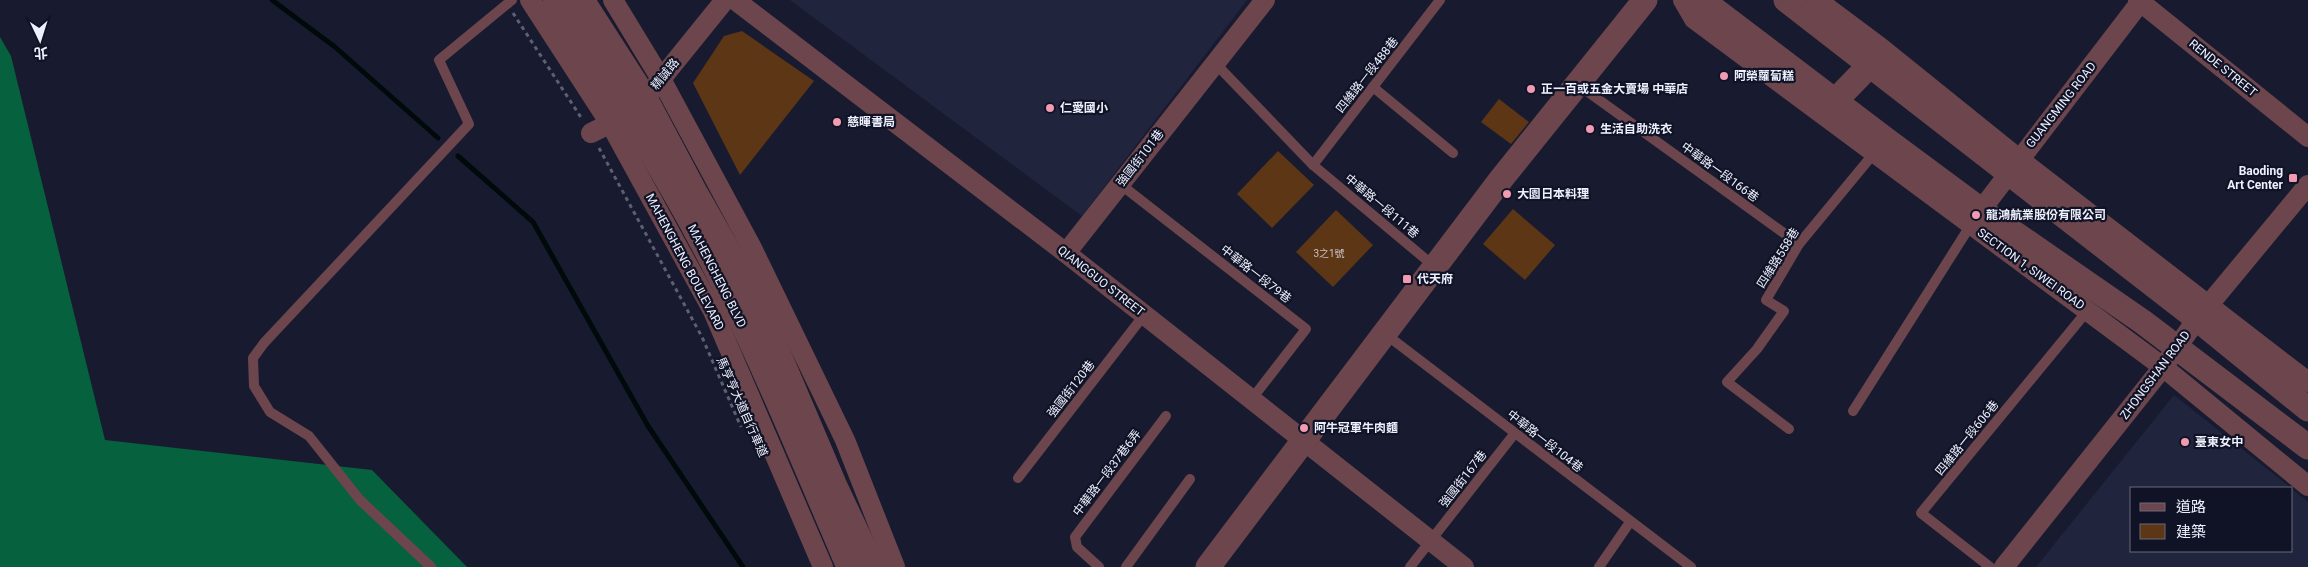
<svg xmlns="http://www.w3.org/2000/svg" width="2308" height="567" font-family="Roboto,'Noto Sans TC',sans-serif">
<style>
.built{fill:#21243d}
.forest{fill:#06613f}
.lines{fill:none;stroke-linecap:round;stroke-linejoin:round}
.stream{stroke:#000a0b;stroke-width:5}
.building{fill:#5c3615}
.path{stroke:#5d6072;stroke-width:3;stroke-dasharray:4 4;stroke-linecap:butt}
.service{stroke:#6c464c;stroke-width:10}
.minor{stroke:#6c464c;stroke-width:20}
.tertiary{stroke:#6c464c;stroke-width:25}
.poi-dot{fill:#f19ab1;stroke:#101225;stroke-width:2}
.labels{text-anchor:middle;stroke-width:4.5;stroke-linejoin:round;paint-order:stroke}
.number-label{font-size:10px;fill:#c9c2c4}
.street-label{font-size:12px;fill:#edf0fe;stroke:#101225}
.poi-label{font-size:12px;font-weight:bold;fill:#edf0fe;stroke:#101225;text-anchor:start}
</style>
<rect width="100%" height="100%" fill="#181b2f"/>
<g class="built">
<polygon points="790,0 1247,0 1082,216"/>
<polygon points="2174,395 2291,488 2132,488 2132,551 2292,551 2292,489 2308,502 2308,567 2036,567"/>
</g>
<polygon class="forest" points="0,37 11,56 105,440 372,470 467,567 0,567"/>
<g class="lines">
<g class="stream">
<polyline points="272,0 335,47 438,138"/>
<polyline points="458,156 533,222 648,426 743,567"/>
</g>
</g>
<g class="building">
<polygon points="742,31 814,81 740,175 693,83 724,36"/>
<polygon points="1499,99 1529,122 1511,144 1481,122"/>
<polygon points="1278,151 1314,185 1272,228 1237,194"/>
<polygon points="1513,209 1555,245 1525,280 1483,244"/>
<polygon points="1336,210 1373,245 1333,287 1296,252"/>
</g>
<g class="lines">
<g class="path">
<polyline points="513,13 582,119"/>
<polyline points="599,148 702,337 741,427"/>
</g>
<g class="service">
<polyline points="1215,63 1313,165 1435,267"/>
<polyline points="1577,84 1799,244"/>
<polyline points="1373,87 1453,153"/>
<polyline points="1313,165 1440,0"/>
<polyline points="1120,184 1306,329 1251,400"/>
<polyline points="1384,333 1691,567"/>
<polyline points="1853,411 1972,223"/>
<polyline points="1789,429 1727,382 1757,349 1784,311 1766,300 1799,244 1875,152"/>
<polyline points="1018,478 1144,315"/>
<polyline points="431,567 360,500 309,436 270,412 254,386 253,358 264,343 469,124 439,60 512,0"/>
<polyline points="1099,567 1077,547 1075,537 1166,416"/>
<polyline points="1126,567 1190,479"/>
<polyline points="1410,567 1515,433"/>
<polyline points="1599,567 1630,522"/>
<polyline points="1990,567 1921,513 2088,310"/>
</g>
<g class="minor">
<polyline points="530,0 611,125 713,311 823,567"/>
<polyline points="613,0 661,79 752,248 845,440 895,567"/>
<polyline points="735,0 1066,253 1464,567"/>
<polyline points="1683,0 1694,19 2163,367 2308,486"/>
<polyline points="1817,0 1880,47 2019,159 2308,382"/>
<polyline points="2138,0 2308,137"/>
<polyline points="653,89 725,0"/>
<polyline points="591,133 621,118"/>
<polyline points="1981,210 2142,0"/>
<polyline points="1066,253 1265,0"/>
<polyline points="2004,567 2163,367 2197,319 2308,185"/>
</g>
<g class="tertiary">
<path d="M555,0C614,91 675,186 723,283C769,376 808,472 849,567"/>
<polyline points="582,0 645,98 696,194 754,296 834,484 873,567"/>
<polyline points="1702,0 1885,139 1981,210 2143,322 2308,447"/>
<polyline points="1786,0 2197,319 2308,409"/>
<polyline points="1835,101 1870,65"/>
<polyline points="1208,567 1502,178 1645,0"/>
</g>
</g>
<g class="poi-dot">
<circle cx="1724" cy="76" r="5"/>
<circle cx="1531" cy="89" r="5"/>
<circle cx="1050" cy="108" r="5"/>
<circle cx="837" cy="122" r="5"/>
<circle cx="1590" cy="129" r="5"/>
<rect x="2288" y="173" width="10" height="10" rx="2.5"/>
<circle cx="1507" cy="194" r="5"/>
<circle cx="1976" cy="215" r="5"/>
<rect x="1402" y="274" width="10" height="10" rx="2.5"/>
<circle cx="1304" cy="428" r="5"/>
<circle cx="2185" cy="442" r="5"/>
</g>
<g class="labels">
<g class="number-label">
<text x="1329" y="257">3之1號</text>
</g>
<g class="street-label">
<text transform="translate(2223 68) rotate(39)" y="4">RENDE STREET</text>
<text transform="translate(665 74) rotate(-51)" y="4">精誠路</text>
<text transform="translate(1367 75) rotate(-52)" y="4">四維路一段488巷</text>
<text transform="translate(2061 105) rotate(-52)" y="4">GUANGMING ROAD</text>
<text transform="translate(1140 158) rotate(-52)" y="4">強國街101巷</text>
<text transform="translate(1720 172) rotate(36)" y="4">中華路一段166巷</text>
<text transform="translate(1382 206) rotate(40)" y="4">中華路一段111巷</text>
<text transform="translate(1778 258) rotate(-58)" y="4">四維路558巷</text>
<text transform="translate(685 262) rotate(62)" y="4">MAHENGHENG BOULEVARD</text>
<text transform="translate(2031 269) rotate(36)" y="4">SECTION 1, SIWEI ROAD</text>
<text transform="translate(1256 274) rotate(38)" y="4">中華路一段79巷</text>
<text transform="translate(717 276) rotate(63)" y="4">MAHENGHENG BLVD</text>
<text transform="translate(1101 281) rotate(38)" y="4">QIANGGUO STREET</text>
<text transform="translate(2155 375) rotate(-53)" y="4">ZHONGSHAN ROAD</text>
<text transform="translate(1071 389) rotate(-52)" y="4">強國街120巷</text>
<text transform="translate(742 407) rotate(66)" y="4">馬亨亨大道自行車道</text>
<text transform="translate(1967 438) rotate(-51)" y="4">四維路一段606巷</text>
<text transform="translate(1545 441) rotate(38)" y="4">中華路一段104巷</text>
<text transform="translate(1107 473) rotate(-53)" y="4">中華路一段37巷6弄</text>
<text transform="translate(1463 479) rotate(-52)" y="4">強國街167巷</text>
</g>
<g class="poi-label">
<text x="1734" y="80">阿榮蘿蔔糕</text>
<text x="1541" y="93">正一百或五金大賣場 中華店</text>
<text x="1060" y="112">仁愛國小</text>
<text x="847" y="126">慈暉書局</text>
<text x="1600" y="133">生活自助洗衣</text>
<text x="2283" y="175" text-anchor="end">Baoding<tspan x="2283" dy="14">Art Center</tspan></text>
<text x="1517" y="198">大園日本料理</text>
<text x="1986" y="219">龍鴻航業股份有限公司</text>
<text x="1417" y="283">代天府</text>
<text x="1314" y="432">阿牛冠軍牛肉麵</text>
<text x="2195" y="446">臺東女中</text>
</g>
</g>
<rect x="2130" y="487" width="162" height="65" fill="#101225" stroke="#686b7c"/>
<rect x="2140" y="503" width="25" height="8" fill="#6c464c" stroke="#686b7c"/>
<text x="2176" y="512" font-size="15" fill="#edf0fe">道路</text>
<rect x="2140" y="524" width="25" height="15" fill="#5c3615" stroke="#686b7c"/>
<text x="2176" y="537" font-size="15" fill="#edf0fe">建築</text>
<g transform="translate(40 40) rotate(176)" stroke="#101225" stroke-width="4" paint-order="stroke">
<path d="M0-4L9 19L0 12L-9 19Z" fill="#edf0fe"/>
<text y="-8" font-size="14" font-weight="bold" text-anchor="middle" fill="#edf0fe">北</text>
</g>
</svg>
